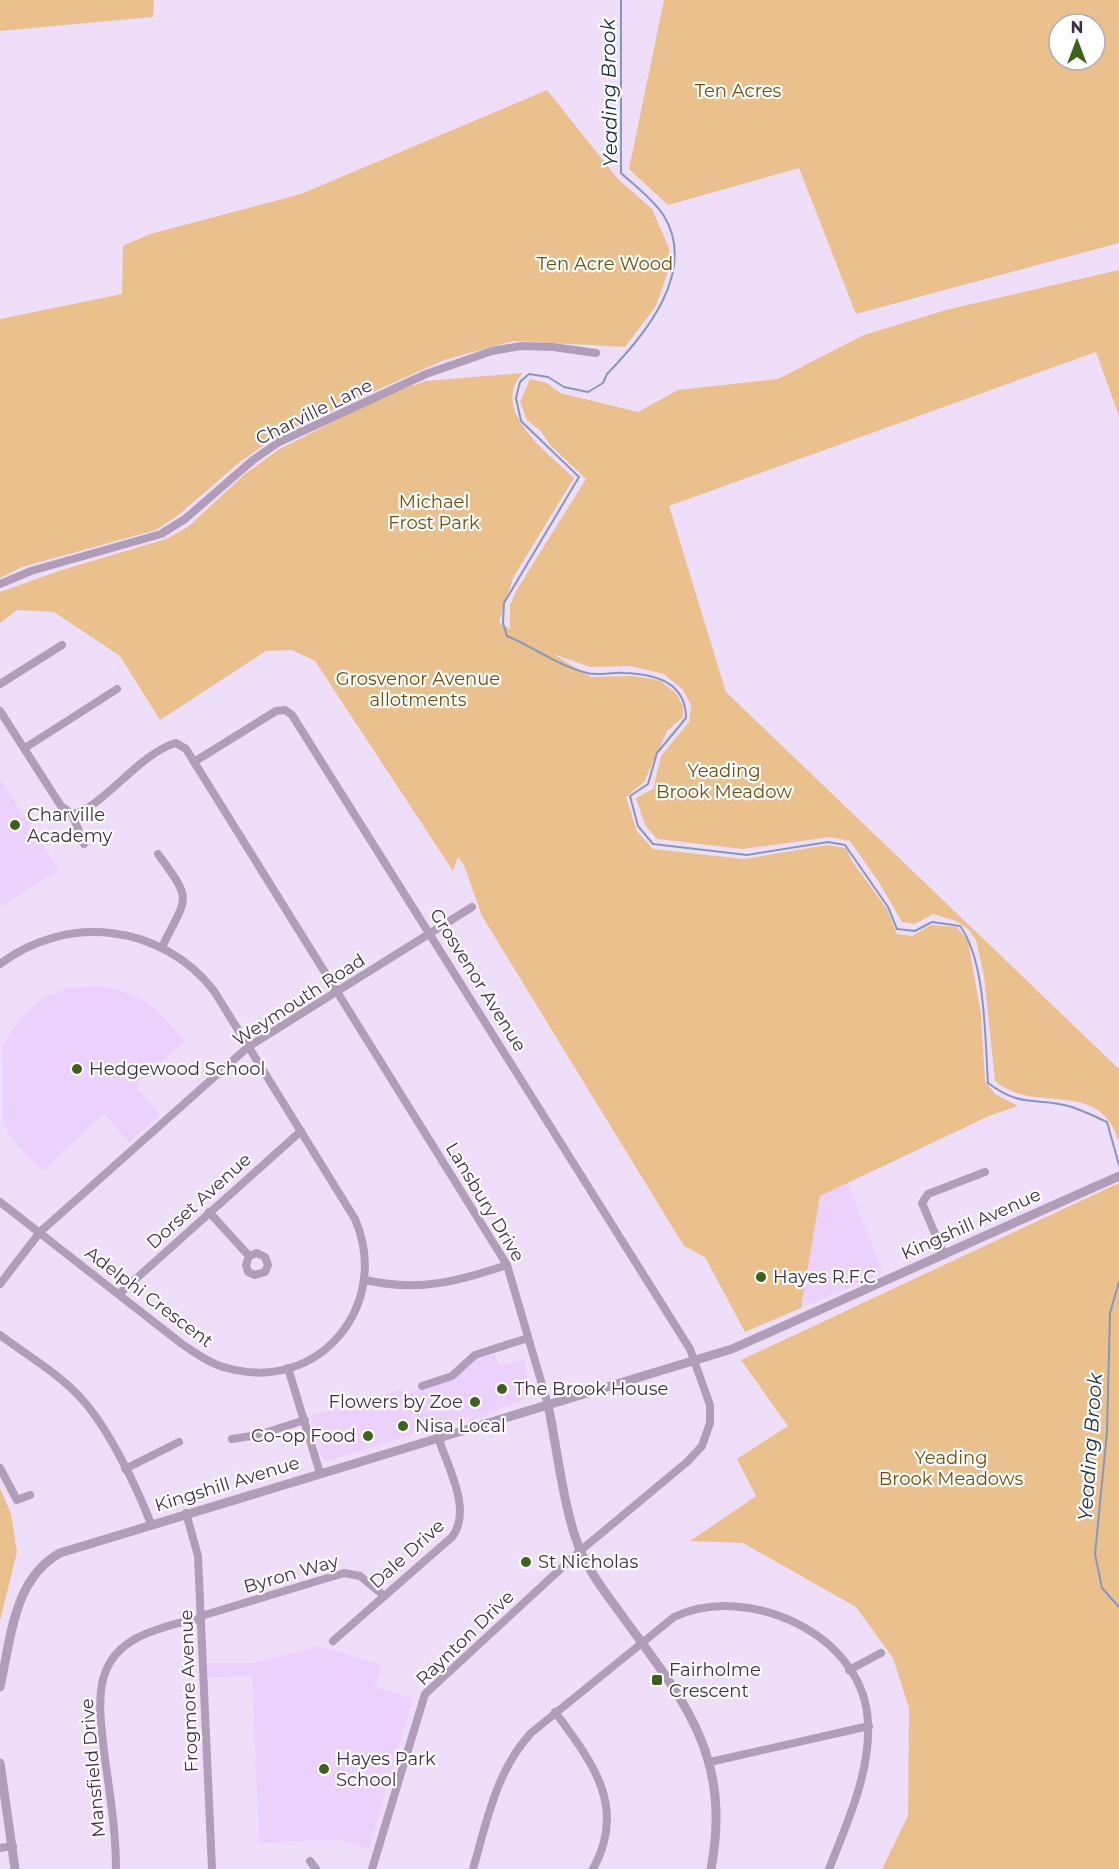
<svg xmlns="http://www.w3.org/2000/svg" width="1119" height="1869" font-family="Montserrat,sans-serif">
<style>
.built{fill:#edd1fd}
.green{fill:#eac18c;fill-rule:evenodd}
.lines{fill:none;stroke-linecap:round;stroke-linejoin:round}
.stream{stroke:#8398c0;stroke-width:2}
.minor{stroke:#af9dba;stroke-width:8}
.tertiary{stroke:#af9dba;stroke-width:9}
.poi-dot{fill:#3c621b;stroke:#fff;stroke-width:2}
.labels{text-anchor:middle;stroke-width:4.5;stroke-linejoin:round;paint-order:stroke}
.park-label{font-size:18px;fill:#754d07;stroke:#fff}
.street-label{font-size:18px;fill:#3f2e48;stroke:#fff}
.poi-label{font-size:18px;fill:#3f2e48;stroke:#fff;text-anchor:start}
.water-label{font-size:20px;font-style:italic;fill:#112a47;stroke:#fff}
</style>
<rect width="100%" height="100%" fill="#efdef9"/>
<g class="built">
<polygon points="0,779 59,870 0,907"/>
<polygon points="98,985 123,991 143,1000 160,1013 185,1041 137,1084 138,1089 160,1115 129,1142 104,1114 42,1171 20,1149 6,1129 2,1117 2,1047 21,1017 43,998 68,988"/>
<polygon points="847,1181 883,1273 801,1308 820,1196"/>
<polygon points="495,1354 499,1366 525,1359 529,1389 528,1395 522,1400 470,1421 468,1417 328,1461 322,1458 310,1416 402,1389 405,1394 456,1379 477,1359"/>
<polygon points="320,1646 381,1665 375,1687 413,1698 369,1849 338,1839 259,1843 252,1676 208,1678 208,1663 253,1663"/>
</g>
<g class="green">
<polygon points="0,0 154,0 153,17 0,31"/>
<path d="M664,0H1119V243L856,314L799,168L668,205L629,169ZM1059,24H1095V60H1059Z"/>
<polygon points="547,90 618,179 652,209 669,248 670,266 656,306 625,347 514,341 444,360 280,434 240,462 176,517 156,530 22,567 0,578 0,319 122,294 123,246 150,234 301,194"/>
<path d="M1119,270V416L1096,352L669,506L726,692L1119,1069V1142C1099,1076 1036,1116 995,1081L984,976L976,940L968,929L956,921L933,914L915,924L902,922L880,884L850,841L830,837L743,849L657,839L645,825L636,798L653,789L661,756L689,722L691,705L683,690L664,674L630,666L590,667L553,654L591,677L632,676L659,680L676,693L683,706V717L667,731L644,782L626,797L637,831L653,849L744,859L827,845L846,848L852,861L887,909L897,934L912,936L931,925L957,927L968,941L981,1014L985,1081L995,1094L1018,1106L989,1116L820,1196L801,1308L745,1332L705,1257L684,1246L482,916L464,865L458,857L453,871L315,661L292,650L266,651L160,720L120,656L54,612L17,610L0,623V592L62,570L166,539L188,527L245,474L278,450L385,395L426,381L523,373C488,410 548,453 574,478L513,578L499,622L510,629V605L516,591L586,479L550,445L541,431L527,420L520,402L530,379L547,383L560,393L638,412L678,390L778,379L864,335L946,310Z"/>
<polygon points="1119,1183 1119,1869 882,1869 908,1816 909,1708 893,1658 856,1607 743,1543 690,1541 756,1496 737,1459 788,1426 741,1360"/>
<polygon points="0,1488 11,1514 17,1552 0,1621"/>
</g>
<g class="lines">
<g class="stream">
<path d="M621,0V173C635,186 653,199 664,216C698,272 644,336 607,374L603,383L588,392L564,387L548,377L529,374L520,382L516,398L521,421L579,477L504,603L503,623L507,636C533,647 559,666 587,673C598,676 612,672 624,673C655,674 686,682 686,718L657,753L648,784L630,796L638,826L653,844L747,855L828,842L845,845L888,907L897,929L915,931L932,922L960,926C986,961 985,1040 988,1083C1024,1110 1038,1096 1072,1107C1084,1111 1096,1117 1107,1122L1119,1165"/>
<polyline points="1119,1282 1110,1313 1107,1432 1095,1554 1102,1588 1119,1607"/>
</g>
<g class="minor">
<polyline points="0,584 31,571 161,534 185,519 253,460 279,442 426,374 492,351 521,346 553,347 596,353"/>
<polyline points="0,684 62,645"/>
<polyline points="0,711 61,806 72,814 84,844"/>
<polyline points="25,748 117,689"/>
<polyline points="194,762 276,711 285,710 292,715 690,1349 710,1405 710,1423 702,1446 687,1462 580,1551 425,1694 372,1869"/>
<path d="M72,814C101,810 139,753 176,743L186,749L507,1265L548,1405"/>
<path d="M158,854C193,902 188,894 162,947"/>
<path d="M0,964C67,913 162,924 214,991L355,1219C392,1305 319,1394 227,1368C210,1364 196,1353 182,1344L0,1202"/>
<polyline points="209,1212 249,1256 257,1253 265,1257 268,1265 265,1272 255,1275 248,1272 246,1265 249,1256"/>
<polyline points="944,1255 922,1203 928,1194 985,1172"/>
<path d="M365,1280C419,1292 456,1282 507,1265"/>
<polyline points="0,1284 40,1232 248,1047 472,907"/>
<polyline points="119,1294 301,1131"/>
<path d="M0,1335C25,1354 56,1372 78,1395C106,1423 137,1487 151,1524"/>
<polyline points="288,1368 320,1473"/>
<polyline points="422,1386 452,1376 475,1355 528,1338"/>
<polyline points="232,1439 258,1435 305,1420"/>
<polyline points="0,1468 17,1500 30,1495"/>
<polyline points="125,1469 179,1442"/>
<polyline points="186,1513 198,1556 212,1869"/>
<polyline points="201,1616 344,1573 360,1576 383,1595"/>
<path d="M333,1641L452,1537C473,1510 447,1466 438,1437"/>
<polyline points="849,1670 881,1653"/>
<path d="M555,1712C591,1761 628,1806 593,1869"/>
<polyline points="710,1762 869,1726"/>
<polyline points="0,1848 13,1846"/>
<polyline points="310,1861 316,1869"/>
<path d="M116,1869C116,1832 110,1795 105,1759C98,1701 89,1651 156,1630C171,1625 185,1620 201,1619"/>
<path d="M473,1869C487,1821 496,1771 531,1733L674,1617C748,1582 866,1635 868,1724C870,1774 847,1823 829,1869"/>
</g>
<g class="tertiary">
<path d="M548,1405C557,1447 564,1514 581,1552C591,1575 608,1596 623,1617C685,1702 732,1757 711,1869"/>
<path d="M0,1687C11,1639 13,1579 60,1553L732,1349L1119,1176"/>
<polyline points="0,1763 15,1869"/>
</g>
</g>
<g class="poi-dot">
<circle cx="15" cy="825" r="6"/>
<circle cx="77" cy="1069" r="6"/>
<circle cx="761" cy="1277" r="6"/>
<circle cx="502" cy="1389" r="6"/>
<circle cx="475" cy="1402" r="6"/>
<circle cx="403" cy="1426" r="6"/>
<circle cx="368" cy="1436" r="6"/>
<circle cx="526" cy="1562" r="6"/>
<rect x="651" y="1674" width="12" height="12" rx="3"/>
<circle cx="324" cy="1769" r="6"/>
</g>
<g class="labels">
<g class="park-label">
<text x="738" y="97">Ten Acres</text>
<text x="605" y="270">Ten Acre Wood</text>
<text x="434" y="508">Michael<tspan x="434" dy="21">Frost Park</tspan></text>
<text x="418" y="685">Grosvenor Avenue<tspan x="418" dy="21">allotments</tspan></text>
<text x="724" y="777">Yeading<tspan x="724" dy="21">Brook Meadow</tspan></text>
<text x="951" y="1464">Yeading<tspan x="951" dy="21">Brook Meadows</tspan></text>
</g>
<g class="street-label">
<text transform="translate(314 412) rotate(-26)" y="6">Charville Lane</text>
<text transform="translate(478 980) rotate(58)" y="6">Grosvenor Avenue</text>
<text transform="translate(299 1000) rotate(-33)" y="6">Weymouth Road</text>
<text transform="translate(199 1201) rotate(-42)" y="6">Dorset Avenue</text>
<text transform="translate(485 1202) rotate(59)" y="6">Lansbury Drive</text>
<text transform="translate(971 1224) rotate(-24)" y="6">Kingshill Avenue</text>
<text transform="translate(149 1297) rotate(37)" y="6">Adelphi Crescent</text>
<text transform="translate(227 1484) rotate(-17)" y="6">Kingshill Avenue</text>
<text transform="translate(407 1554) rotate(-42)" y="6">Dale Drive</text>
<text transform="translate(291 1574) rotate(-16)" y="6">Byron Way</text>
<text transform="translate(465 1638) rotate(-44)" y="6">Raynton Drive</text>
<text transform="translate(189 1691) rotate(-92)" y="6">Frogmore Avenue</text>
<text transform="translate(93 1768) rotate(-95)" y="6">Mansfield Drive</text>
</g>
<g class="poi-label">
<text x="27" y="821">Charville<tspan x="27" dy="21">Academy</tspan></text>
<text x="89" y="1075">Hedgewood School</text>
<text x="773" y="1283">Hayes R.F.C</text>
<text x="514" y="1395">The Brook House</text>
<text x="463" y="1408" text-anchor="end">Flowers by Zoe</text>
<text x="415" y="1432">Nisa Local</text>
<text x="356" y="1442" text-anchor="end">Co-op Food</text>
<text x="538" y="1568">St Nicholas</text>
<text x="669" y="1676">Fairholme<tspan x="669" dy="21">Crescent</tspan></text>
<text x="336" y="1765">Hayes Park<tspan x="336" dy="21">School</tspan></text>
</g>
<g class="water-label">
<text transform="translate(609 93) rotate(-91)" y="7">Yeading Brook</text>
<text transform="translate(1090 1447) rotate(-86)" y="7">Yeading Brook</text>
</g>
</g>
<g transform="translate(1077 42)"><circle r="28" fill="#ffffff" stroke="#b2abb6" stroke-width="1.5"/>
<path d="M0-4.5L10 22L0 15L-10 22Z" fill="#3c621b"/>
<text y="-9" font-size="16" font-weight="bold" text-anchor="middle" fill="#3f2e48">N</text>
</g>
</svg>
